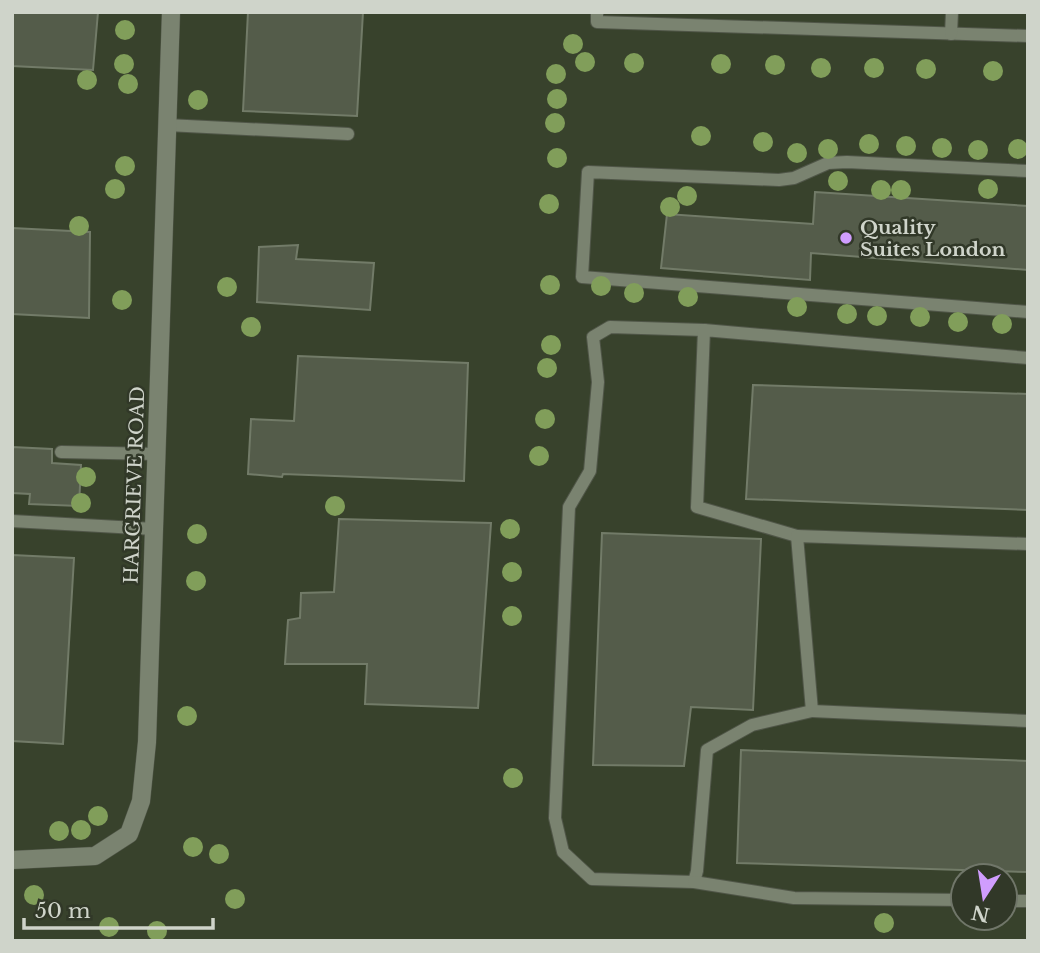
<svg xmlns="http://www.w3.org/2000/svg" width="1040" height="953" font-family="'Libre Baskerville',serif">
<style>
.built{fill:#38422c;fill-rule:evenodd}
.building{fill:#545c4a;stroke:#727b68;stroke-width:2}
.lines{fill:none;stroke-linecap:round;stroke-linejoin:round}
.lane-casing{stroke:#505648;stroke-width:14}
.street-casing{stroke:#505648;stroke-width:19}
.lane{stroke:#7a8370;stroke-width:12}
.street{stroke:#7a8370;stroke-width:18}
.tree{fill:#819e5a}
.poi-dot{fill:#d09dfe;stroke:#313828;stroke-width:2.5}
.labels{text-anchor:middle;stroke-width:5;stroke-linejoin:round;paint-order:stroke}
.poi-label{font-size:19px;font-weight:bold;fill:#cfd4ca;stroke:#313828;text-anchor:start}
.street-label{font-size:19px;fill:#cfd4ca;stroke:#313828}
</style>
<rect width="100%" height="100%" fill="#313828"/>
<path class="built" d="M12,12H1028V941H12ZM963,876H1005V918H963Z"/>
<g class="building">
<polygon points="12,12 98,12 93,70 12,66"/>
<polygon points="248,12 363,12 357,116 243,111"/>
<polygon points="815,192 1028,206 1028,270 811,253 810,280 661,268 667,214 813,224"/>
<polygon points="12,228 90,232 89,318 12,314"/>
<polygon points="298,245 296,259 374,263 370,310 257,302 259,247"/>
<polygon points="298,356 468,363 464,481 283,474 282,477 248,474 251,419 294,421"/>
<polygon points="753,385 1028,394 1028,510 746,499"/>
<polygon points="12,447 52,449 52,463 81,465 79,506 29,504 30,494 12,493"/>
<polygon points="339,519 491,523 478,708 365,704 367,664 285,664 288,620 300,618 301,593 334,592"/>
<polygon points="602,533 761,539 753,710 691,707 684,766 593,765"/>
<polygon points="12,555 74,558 63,744 12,741"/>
<polygon points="741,750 1028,761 1028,872 737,863"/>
</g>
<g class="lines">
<defs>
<g id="lane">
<polyline points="597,12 597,22 1028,36"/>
<polyline points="951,34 952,12"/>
<polyline points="167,125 348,134"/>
<polyline points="1028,171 847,162 828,163 794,178 779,180 588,172 582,277 1028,312"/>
<polyline points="704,330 610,327 593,337 598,382 590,471 569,507 555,818 563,852 592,879 694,882 697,871 707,750 752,725 812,711"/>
<polyline points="61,452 156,454"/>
<polyline points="12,521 154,529"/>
<polyline points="797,536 697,507 704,330 1028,358"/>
<polyline points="1028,544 797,536 812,711 1028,721"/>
<polyline points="694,882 794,898 963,900"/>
<polyline points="1005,901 1028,901"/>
</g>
<polyline id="street" points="12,860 95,856 129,834 141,801 147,742 171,12"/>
</defs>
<use href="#lane" class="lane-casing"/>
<use href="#street" class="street-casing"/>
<use href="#lane" class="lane"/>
<use href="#street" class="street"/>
</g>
<g class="tree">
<circle cx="125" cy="30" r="10"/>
<circle cx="573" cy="44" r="10"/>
<circle cx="585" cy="62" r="10"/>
<circle cx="634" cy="63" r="10"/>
<circle cx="124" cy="64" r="10"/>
<circle cx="721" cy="64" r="10"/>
<circle cx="775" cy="65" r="10"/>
<circle cx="821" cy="68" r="10"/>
<circle cx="874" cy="68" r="10"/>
<circle cx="926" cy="69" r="10"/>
<circle cx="993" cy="71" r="10"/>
<circle cx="556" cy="74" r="10"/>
<circle cx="87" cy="80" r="10"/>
<circle cx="128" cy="84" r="10"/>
<circle cx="557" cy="99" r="10"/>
<circle cx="198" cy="100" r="10"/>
<circle cx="555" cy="123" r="10"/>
<circle cx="701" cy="136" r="10"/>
<circle cx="763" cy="142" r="10"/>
<circle cx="869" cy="144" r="10"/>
<circle cx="906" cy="146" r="10"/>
<circle cx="942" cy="148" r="10"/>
<circle cx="828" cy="149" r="10"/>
<circle cx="1018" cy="149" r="10"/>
<circle cx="978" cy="150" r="10"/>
<circle cx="797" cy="153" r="10"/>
<circle cx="557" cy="158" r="10"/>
<circle cx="125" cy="166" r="10"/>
<circle cx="838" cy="181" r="10"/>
<circle cx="115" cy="189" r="10"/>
<circle cx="988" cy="189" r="10"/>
<circle cx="881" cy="190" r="10"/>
<circle cx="901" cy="190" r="10"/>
<circle cx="687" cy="196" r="10"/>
<circle cx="549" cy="204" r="10"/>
<circle cx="670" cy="207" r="10"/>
<circle cx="79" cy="226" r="10"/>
<circle cx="550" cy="285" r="10"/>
<circle cx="601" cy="286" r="10"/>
<circle cx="227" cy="287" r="10"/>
<circle cx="634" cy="293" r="10"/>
<circle cx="688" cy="297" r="10"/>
<circle cx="122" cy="300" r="10"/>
<circle cx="797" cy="307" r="10"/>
<circle cx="847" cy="314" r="10"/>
<circle cx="877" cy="316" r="10"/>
<circle cx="920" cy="317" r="10"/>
<circle cx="958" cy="322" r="10"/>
<circle cx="1002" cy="324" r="10"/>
<circle cx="251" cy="327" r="10"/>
<circle cx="551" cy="345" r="10"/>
<circle cx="547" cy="368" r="10"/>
<circle cx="545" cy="419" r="10"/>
<circle cx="539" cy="456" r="10"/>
<circle cx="86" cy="477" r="10"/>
<circle cx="81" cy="503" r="10"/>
<circle cx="335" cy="506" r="10"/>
<circle cx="510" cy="529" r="10"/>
<circle cx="197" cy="534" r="10"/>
<circle cx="512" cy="572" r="10"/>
<circle cx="196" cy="581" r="10"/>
<circle cx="512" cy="616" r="10"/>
<circle cx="187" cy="716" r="10"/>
<circle cx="513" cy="778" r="10"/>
<circle cx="98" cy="816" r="10"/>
<circle cx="81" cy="830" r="10"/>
<circle cx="59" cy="831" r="10"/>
<circle cx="193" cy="847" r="10"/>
<circle cx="219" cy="854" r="10"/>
<circle cx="34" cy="895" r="10"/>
<circle cx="235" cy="899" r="10"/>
<circle cx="884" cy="923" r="10"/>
<circle cx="109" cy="927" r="10"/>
<circle cx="157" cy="931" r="10"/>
</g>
<circle class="poi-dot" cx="846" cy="238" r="7"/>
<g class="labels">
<g class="poi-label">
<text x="860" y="234">Quality<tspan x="860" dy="22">Suites London</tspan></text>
</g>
<g class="street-label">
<text transform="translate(134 485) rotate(-88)" y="7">HARGRIEVE ROAD</text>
</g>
</g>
<rect width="1040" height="953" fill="none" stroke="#cfd4ca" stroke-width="28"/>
<g transform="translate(984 897) rotate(192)"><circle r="33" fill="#313828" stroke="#707669" stroke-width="2"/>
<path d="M0-5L12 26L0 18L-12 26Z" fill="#d09dfe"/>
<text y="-10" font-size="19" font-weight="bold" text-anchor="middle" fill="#cfd4ca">N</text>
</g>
<path d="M24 918v10h189v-10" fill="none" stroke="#cfd4ca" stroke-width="3.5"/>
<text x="35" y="918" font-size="21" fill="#cfd4ca" stroke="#313828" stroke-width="5" paint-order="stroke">50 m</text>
</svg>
